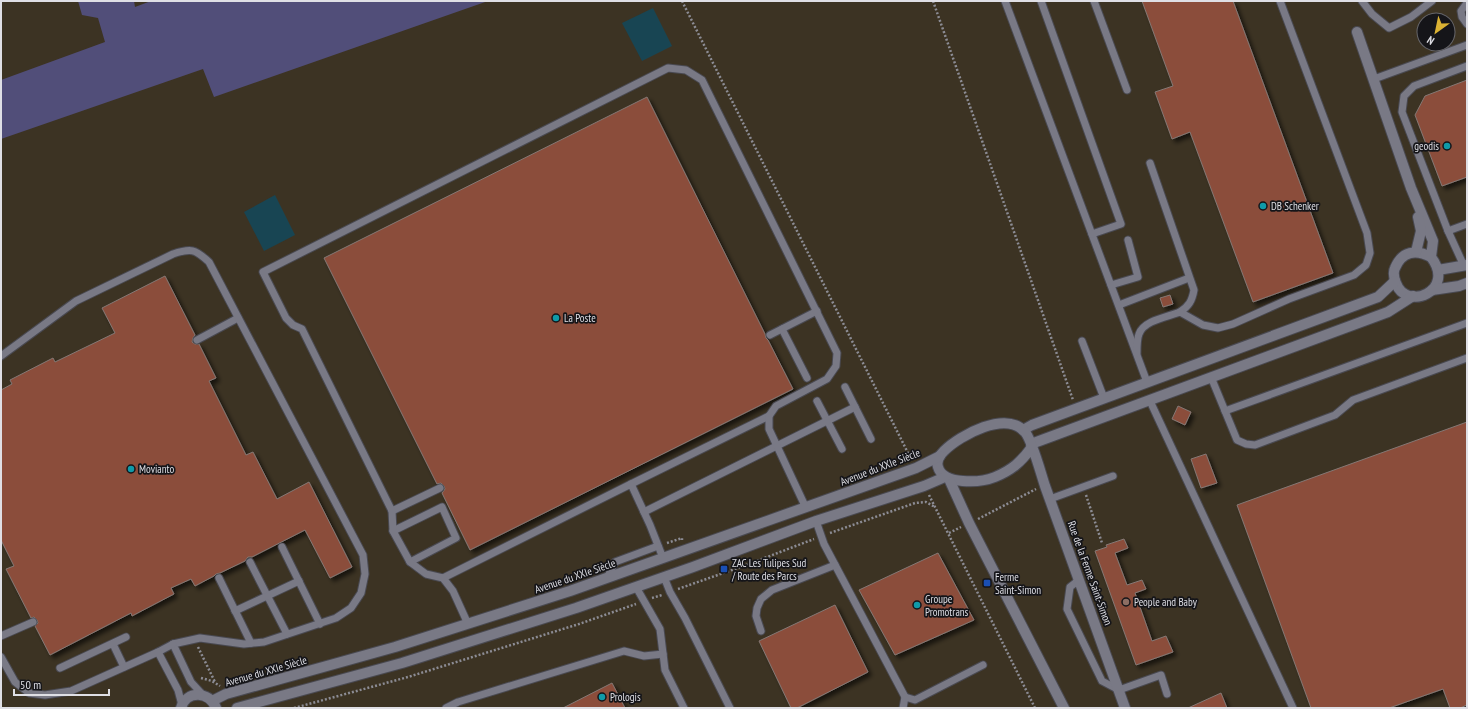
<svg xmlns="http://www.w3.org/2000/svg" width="1468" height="709" font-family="'PT Sans Narrow',sans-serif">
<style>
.industrial{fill:#3c3323;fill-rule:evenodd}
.green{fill:#514e79}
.water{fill:#184553}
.building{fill:#8b4d3b;stroke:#857874;filter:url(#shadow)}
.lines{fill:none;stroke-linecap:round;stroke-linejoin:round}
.lane-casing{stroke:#494951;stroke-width:9}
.street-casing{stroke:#494951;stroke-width:12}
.path{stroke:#8c8c94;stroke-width:2.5;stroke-dasharray:2 2;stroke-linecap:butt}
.lane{stroke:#797985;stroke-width:7}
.street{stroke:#797985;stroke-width:10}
.culture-dot{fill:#0f9aa8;stroke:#151519;stroke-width:1.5}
.transit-dot{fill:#1a4fb4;stroke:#151519;stroke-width:1.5}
.education-dot{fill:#8d6e63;stroke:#151519;stroke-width:1.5}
.labels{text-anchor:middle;stroke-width:3.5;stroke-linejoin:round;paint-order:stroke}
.poi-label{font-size:11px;fill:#dfdfe5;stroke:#151519;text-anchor:start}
.street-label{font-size:11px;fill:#dfdfe5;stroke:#151519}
</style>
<defs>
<filter id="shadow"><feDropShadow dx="3.5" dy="3.5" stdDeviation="2" flood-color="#0009"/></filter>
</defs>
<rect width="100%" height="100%" fill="#2c2c35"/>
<path class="industrial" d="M1,1H1467V708H1ZM1424,20H1448V44H1424Z"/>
<polygon class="green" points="78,1 134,1 135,7 151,1 488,1 214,97 203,69 1,139 1,80 105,42 98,18 82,15"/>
<g class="water">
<polygon points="653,8 672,46 642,61 622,23"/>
<polygon points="275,195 295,235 264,251 244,212"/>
</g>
<g class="building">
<polygon points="1142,1 1233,1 1333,273 1253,302 1190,132 1172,139 1155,92 1173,86"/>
<polygon points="1467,80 1467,177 1442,186 1415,115 1425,96"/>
<polygon points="647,97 765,334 766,338 768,340 793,389 470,550 442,493 445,489 444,486 441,483 437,484 324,258"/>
<polygon points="165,276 195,335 193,338 192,342 195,344 199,344 216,378 209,381 246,455 253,452 277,499 309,482 352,567 330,578 305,530 252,557 248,557 245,561 220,573 216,574 214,576 195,586 191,579 171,588 174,594 132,616 131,613 50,655 35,626 38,623 37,620 34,617 31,618 6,569 14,566 1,540 1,390 12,384 10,380 53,358 55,362 115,333 102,308"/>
<polygon points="1170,295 1173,304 1163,307 1160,298"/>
<polygon points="1178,406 1191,412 1185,425 1172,419"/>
<polygon points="1467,422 1467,705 1460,708 1450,708 1443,689 1389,708 1311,708 1237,505"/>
<polygon points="1206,454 1217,483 1201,488 1191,459"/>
<polygon points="1124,539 1128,548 1115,553 1127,585 1142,580 1146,589 1135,593 1152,641 1166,636 1173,652 1136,665 1095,551 1107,547 1106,545"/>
<polygon points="938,553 974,620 895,655 859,590"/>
<polygon points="835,605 868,672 797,708 791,708 759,641"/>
<polygon points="612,683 625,708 563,708"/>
<polygon points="1221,693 1227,708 1188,708"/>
</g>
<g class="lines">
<defs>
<g id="lane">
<polyline points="1005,1 1147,382"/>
<polyline points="1041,1 1121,224 1092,234"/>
<polyline points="1094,1 1127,90"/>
<polyline points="1362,1 1372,14 1389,28 1411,17 1432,1"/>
<polyline points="1467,3 1461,11 1462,17 1467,24"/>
<polyline points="1467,66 1414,86 1404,96 1402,112 1448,231 1467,224"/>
<polyline points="1374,79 1467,45"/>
<path d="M1150,163L1194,290C1192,301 1189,306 1180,312"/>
<polyline points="1448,231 1464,266"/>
<polyline points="1111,285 1138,277 1128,240"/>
<polyline points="1119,305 1189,278"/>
<polyline points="782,329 807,378"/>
<polyline points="770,335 817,311"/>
<polyline points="197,340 238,318"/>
<polyline points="1082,341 1104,398"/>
<path d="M1137,353C1137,347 1137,339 1139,334C1144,320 1168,317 1180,312L1203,325L1218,328L1233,324L1289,299L1354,275L1366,265L1370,253L1367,233L1280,1"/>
<path d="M1,356L76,301L173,254C191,248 195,249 209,262L363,555L365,574L361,593L351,608L336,618L264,642L244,644L200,638L173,644L191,682L203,695"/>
<polyline points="1211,377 1237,440 1246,444 1255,445 1335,415 1353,400 1467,358"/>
<polyline points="845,387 871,439"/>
<polyline points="817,401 842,449"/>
<polyline points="1150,401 1293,708"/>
<polyline points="1225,411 1467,323"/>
<polyline points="631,484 769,416"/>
<polyline points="1050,499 1113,476"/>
<polyline points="392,511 440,488"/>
<polyline points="644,512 855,407"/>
<polyline points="816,521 824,544 905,697 903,708"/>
<polyline points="393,531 442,507 456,538 410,562"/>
<polyline points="282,547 320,624"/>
<polyline points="250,562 287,634"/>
<polyline points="664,577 670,592 685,618 730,708"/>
<polyline points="219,578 251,643"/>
<polyline points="443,578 631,484 650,525 663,558"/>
<polyline points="607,578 615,562 658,546"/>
<polyline points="1079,580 1070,587 1067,609 1102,681 1119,690 1161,675 1167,694"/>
<polyline points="636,587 660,629 665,670 684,708"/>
<polyline points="235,611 299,581"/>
<polyline points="468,624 453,591 443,578 426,574 410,562 393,531 392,511 388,503 302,329 293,325 286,318 263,272 668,68 686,70 702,80 837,353 836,366 827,379 776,406 769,416 769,429 806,508"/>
<polyline points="761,631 756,616 757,608 761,599 772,590 835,565"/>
<polyline points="1,636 33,622"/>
<polyline points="113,644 124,667"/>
<polyline points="158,652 173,644"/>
<polyline points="1,657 15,682 29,693 45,695 71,691 158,652 178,690 182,705"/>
<polyline points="60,668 126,637"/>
<polyline points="905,697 915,700 983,665"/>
<polyline points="446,708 458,702 624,651 644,656 663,654"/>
</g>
<g id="street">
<path d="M1357,32L1411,188L1433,241L1431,257C1457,291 1406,312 1396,283C1394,278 1393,272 1395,268C1402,251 1416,249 1431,257"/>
<polyline points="1416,252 1421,231 1418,217"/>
<polyline points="1438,270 1467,265"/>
<polyline points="1432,290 1459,286 1467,283"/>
<polyline points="1023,430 1032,425 1378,297 1395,281"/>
<polyline points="1031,444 1388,312 1413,296"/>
<path d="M1032,447C1021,462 1012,470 995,477C980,483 943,485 938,467C936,461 940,455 944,451C960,435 1006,410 1025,432C1032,440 1041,474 1045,486C1071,560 1099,634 1125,708"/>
<polyline points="949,479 969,523 1064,708"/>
<polyline points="212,701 226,694 395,647 570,591 916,468 940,456"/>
<path d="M181,708C186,690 210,691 216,708"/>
<polyline points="237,708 402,663 576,608 693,567 816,521 924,486 945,477"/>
</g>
</defs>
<use href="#lane" class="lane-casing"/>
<use href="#street" class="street-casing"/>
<g class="path">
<polyline points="682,1 911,459"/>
<polyline points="933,1 1073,400"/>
<polyline points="929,495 1035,708"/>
<polyline points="1086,495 1102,543"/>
<polyline points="978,519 1036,489"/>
<polyline points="830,533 915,503 926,502 935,507"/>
<polyline points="949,533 961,527"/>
<polyline points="667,543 682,538 682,540"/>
<polyline points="678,589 749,564 814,539"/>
<polyline points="652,598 662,595"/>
<polyline points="198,647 215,682"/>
<polyline points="201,678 212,681 220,686"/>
<polyline points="294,708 408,677 579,624 636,604"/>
</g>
<use href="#lane" class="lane"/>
<use href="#street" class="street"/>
</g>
<g class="culture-dot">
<circle cx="1447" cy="146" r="4"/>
<circle cx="1263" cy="206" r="4"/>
<circle cx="556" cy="318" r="4"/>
<circle cx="131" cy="469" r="4"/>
<circle cx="917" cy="605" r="4"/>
<circle cx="602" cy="697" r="4"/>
</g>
<g class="transit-dot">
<rect x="720" y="565" width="8" height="8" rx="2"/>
<rect x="983" y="579" width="8" height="8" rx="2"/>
</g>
<circle class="education-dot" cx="1126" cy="602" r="4"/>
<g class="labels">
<g class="poi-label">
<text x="1439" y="150" text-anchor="end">geodis</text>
<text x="1271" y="210">DB Schenker</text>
<text x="564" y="322">La Poste</text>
<text x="139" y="473">Movianto</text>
<text x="732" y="567">ZAC Les Tulipes Sud<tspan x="732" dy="13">/ Route des Parcs</tspan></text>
<text x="995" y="581">Ferme<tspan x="995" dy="13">Saint-Simon</tspan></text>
<text x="925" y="603">Groupe<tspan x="925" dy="13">Promotrans</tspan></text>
<text x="1134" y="606">People and Baby</text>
<text x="610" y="701">Prologis</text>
</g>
<g class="street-label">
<text transform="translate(880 467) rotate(-21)" y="4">Avenue du XXIe Siècle</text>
<text transform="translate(1090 573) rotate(70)" y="4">Rue de la Ferme Saint-Simon</text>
<text transform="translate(575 576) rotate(-19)" y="4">Avenue du XXIe Siècle</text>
<text transform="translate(266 671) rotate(-16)" y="4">Avenue du XXIe Siècle</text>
</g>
</g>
<rect width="1468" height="709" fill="none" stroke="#dfdfe5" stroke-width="4"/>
<g transform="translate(1436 32) rotate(213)"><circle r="19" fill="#151519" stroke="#66666b"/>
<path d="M0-3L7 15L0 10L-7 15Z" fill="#dbb233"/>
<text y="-6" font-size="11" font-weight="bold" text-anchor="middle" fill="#dfdfe5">N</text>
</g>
<path d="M14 689v6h95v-6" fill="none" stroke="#dfdfe5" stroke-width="2"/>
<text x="20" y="689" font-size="12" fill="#dfdfe5" stroke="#151519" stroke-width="3" paint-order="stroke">50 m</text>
</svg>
